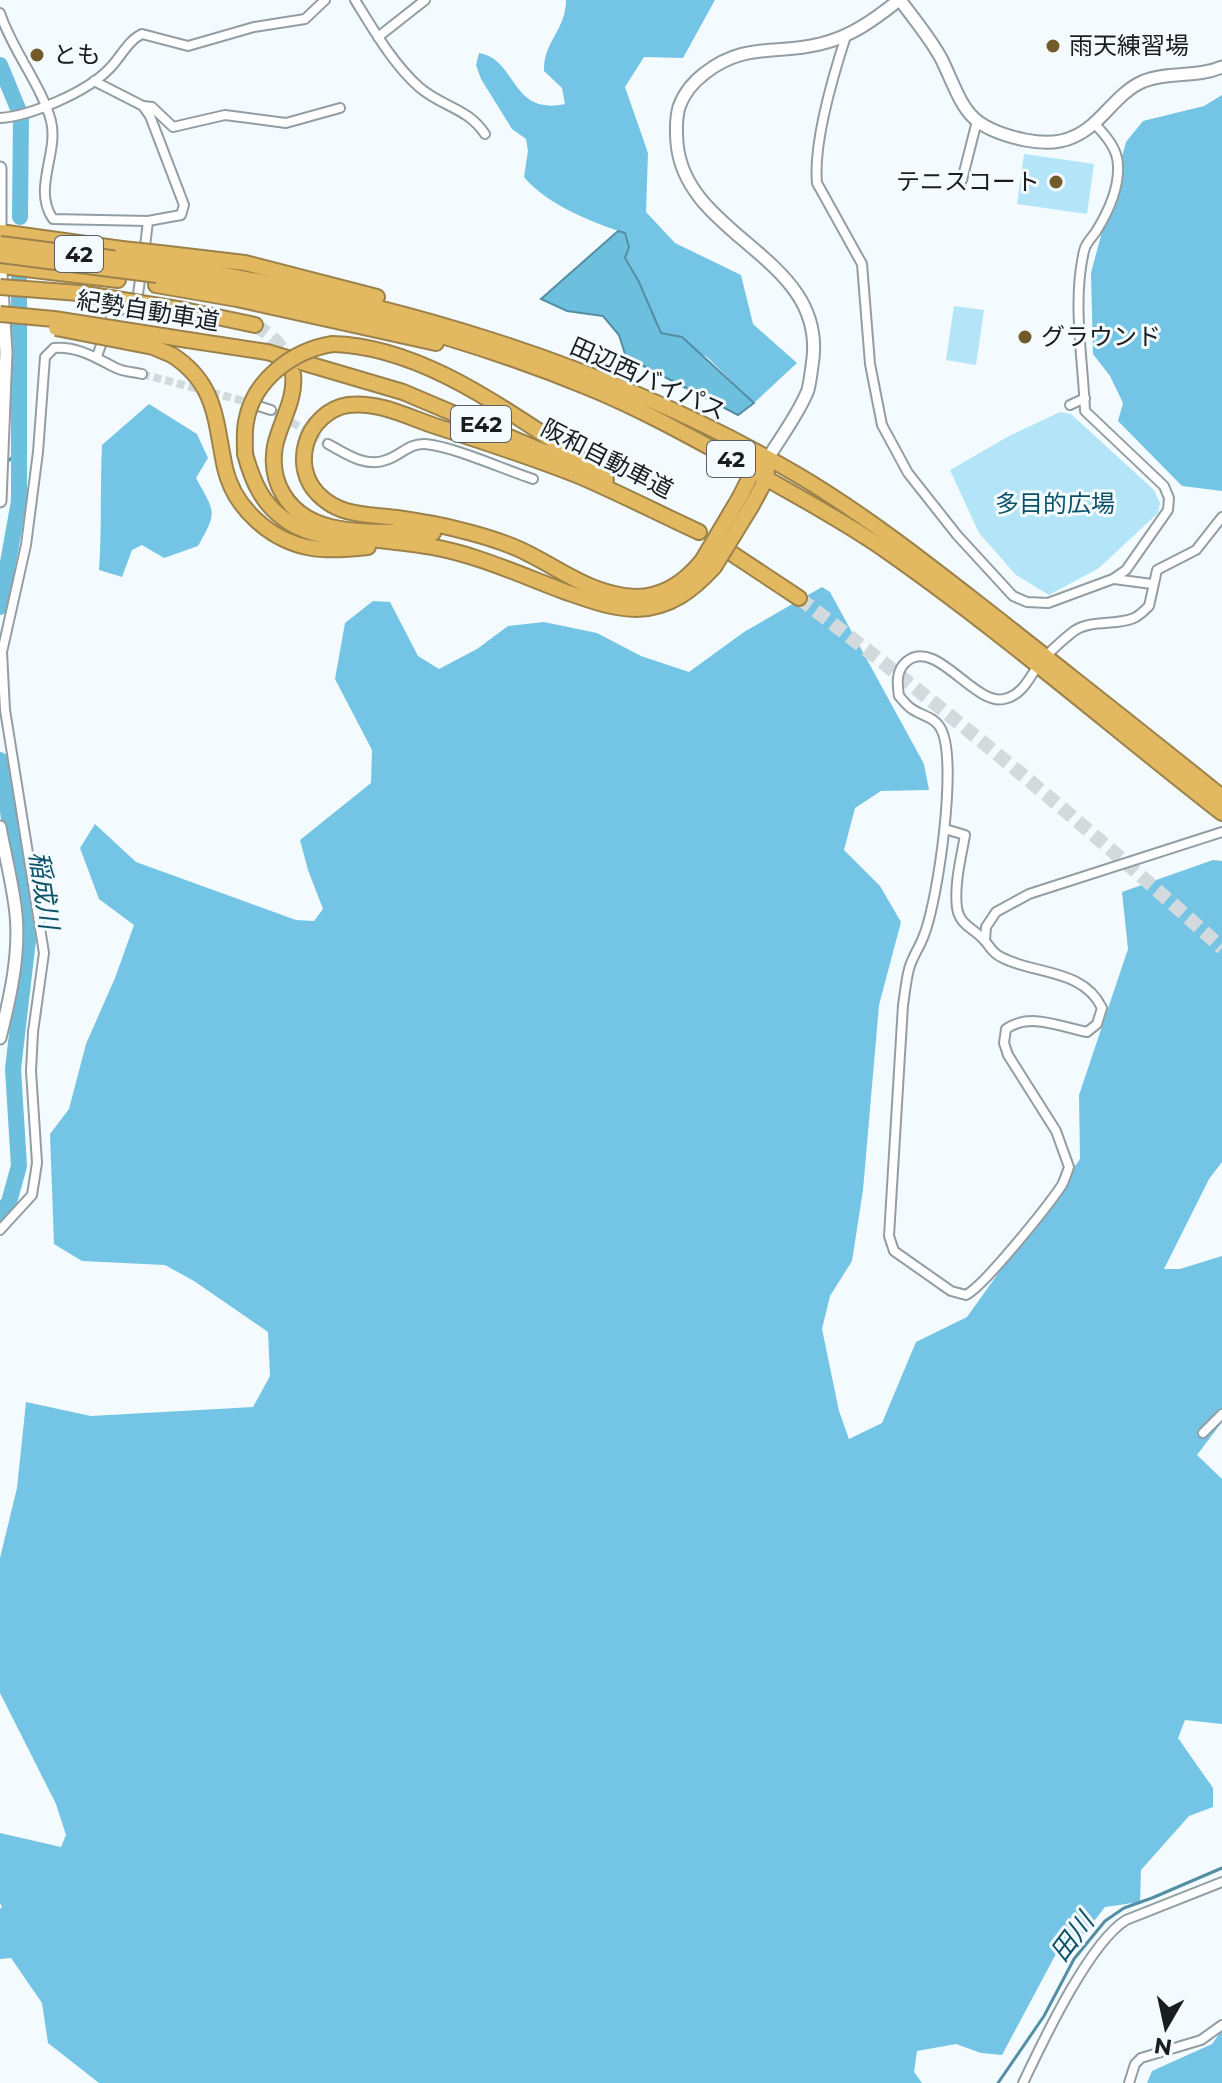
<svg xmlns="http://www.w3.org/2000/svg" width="1222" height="2083" font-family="Montserrat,'Noto Sans JP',sans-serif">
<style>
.green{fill:#b3e4f8}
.forest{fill:#74c5e5}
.water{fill:#6dbfde;stroke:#548ea5;stroke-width:2}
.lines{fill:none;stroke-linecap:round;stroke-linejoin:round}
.stream{stroke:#548ea5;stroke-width:3}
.river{stroke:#6dbfde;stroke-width:16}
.street-tunnel{stroke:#d2dadd;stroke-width:8;stroke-dasharray:8 4;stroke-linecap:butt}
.highway-tunnel{stroke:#d2dadd;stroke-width:14;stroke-dasharray:14 7;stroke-linecap:butt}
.street-casing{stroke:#929ea3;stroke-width:12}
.secondary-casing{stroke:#929ea3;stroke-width:15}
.highway-casing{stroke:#9c824a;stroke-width:18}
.street{stroke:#fff;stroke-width:8}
.secondary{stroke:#fff;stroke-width:11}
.highway{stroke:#e2b961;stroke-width:14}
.highway-bridge-casing{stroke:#9c824a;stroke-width:18;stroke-linecap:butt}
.highway-bridge{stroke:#e2b961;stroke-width:14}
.poi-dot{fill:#715b2b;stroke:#f3fbfe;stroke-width:3}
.labels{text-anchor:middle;stroke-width:6;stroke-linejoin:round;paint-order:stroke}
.shield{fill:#f3fbfe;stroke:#5a6062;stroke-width:2}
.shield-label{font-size:22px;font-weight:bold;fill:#191d1f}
.poi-label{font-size:24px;fill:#191d1f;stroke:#f3fbfe;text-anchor:start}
.street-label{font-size:24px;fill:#191d1f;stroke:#f3fbfe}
.park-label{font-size:24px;fill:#0a5167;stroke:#f3fbfe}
.water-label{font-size:26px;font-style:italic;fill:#0d5268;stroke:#f3fbfe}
</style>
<rect width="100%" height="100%" fill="#f3fbfe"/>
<g class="green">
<polygon points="1024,154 1094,164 1087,214 1017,204"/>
<polygon points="954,306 984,310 976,365 946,360"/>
<polygon points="1060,412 1071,414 1154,490 1160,503 1158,513 1099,568 1049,595 1016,575 979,533 950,470 1009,436"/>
</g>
<g class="forest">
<path d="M566,0H715L683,58L644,57L625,87L648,153L646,212L675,243L741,275L753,324L797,363L754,403L707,357L661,333L642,287L625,258V233C593,223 546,204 524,177L528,151L526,139L512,129L481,79L476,65L479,53C517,59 510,116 565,104L562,88L544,71C543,42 566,30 566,0Z"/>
<polygon points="1222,95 1222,491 1182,486 1118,421 1123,403 1110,376 1093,354 1091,273 1126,142 1143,121 1204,106"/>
<path d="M149,404L197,434L208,458L196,478C215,513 218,511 198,546L164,558L142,545L132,550L122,577L99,570C102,528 100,487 102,445Z"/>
<polygon points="822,587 830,592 924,764 929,790 881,791 855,808 844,850 880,886 901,922 879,1005 863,1190 852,1261 830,1296 822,1329 839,1411 849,1439 882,1423 916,1342 967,1317 1080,1159 1079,1095 1128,949 1122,892 1213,860 1222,861 1222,1162 1209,1179 1164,1269 1180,1269 1222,1256 1222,1422 1197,1455 1222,1479 1222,1724 1185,1720 1178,1738 1213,1788 1213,1807 1189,1816 1141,1870 1140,1902 1105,1907 1076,1944 1057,1952 1002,2055 981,2053 956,2044 917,2051 914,2072 922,2083 99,2083 48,2043 42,2003 11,1958 0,1959 0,1909 2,1907 0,1903 0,1833 61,1847 66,1835 56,1804 0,1693 0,1558 17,1488 26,1402 91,1416 253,1407 270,1376 268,1332 194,1281 165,1265 82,1261 54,1244 50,1134 69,1109 86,1044 115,978 134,925 99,899 80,848 95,824 136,862 296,920 314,921 323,909 308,870 300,840 371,783 372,750 335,679 345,623 373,601 390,602 418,656 439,669 477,649 508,626 544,622 597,633 641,656 689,672 744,632"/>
<polygon points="1222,2030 1222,2083 1147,2083 1152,2071 1212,2044"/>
</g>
<polygon class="water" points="618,231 625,233 629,247 625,258 639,282 661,333 682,337 754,403 738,415 626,357 619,335 603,316 567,311 541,299"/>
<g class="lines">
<g class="stream">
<polyline points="6,463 18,452"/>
<polyline points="998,2083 1044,2016 1074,1959 1105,1921 1124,1908 1152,1898 1222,1868"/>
</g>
<g class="river">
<polyline points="0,65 21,116 20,217"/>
<polyline points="0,607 19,501 19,279"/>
<polyline points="0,760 28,940 13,1069 19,1166 9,1202 0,1214"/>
</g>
<g class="street-tunnel">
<polyline points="142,374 247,402"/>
<polyline points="271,410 328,444"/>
</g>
<g class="highway-tunnel">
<path d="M255,325C273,336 283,346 290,366"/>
<path d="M799,598C946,709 1086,825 1222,948"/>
</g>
<defs>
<g id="street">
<path d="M355,0C373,29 393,64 419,87C442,107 468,108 485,134"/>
<path d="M0,13C12,50 42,86 51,121C59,153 32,189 53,219L148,221L181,215L184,205L150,116L143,106L94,81"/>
<path d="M846,36C833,76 813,142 817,183L862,264L870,364L882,425L908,473L957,535L1013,596L1027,602L1048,603L1113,579L1126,570L1168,510L1169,498L1164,486L1085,411C1083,359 1072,302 1084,251C1086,242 1093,237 1097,230C1108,212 1119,188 1118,166C1118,149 1106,136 1095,124"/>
<polyline points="378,37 425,0"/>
<polyline points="143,106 152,107 173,127 225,115 286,123 340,108"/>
<path d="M0,118C31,116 86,92 108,70C120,59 127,41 142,34L188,46L254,27L305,19L325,0"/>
<polyline points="962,180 977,121"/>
<polyline points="144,255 148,221"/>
<polyline points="97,356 112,315 129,305 138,294 141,273"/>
<polyline points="249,403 271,410"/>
<polyline points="1070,405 1085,398"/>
<path d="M328,444C345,453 365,468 386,460C400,456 409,443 425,444C456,447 502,469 533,479"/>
<polyline points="1114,579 1152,584"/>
<path d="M945,829L965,835C961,858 954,885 957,908C960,926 974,928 984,940C990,946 992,953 1001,957C1034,975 1083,968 1102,1008L1097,1024L1087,1032C1060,1027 1030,1012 1006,1029L1004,1043L1008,1055L1056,1131L1069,1167C1067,1173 1065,1179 1062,1185C1048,1206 985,1285 966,1295L951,1291L894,1251L889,1236L903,1005C905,993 906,980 909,969C912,957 920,947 924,935C938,900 958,761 941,729C935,717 922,716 912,709C907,706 903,700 899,696C897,683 896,671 906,662C935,636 974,706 1004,699C1027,694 1031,670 1046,656C1054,648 1065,638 1074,631C1092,619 1116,626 1134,618C1139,616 1145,610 1149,606L1157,570L1196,550L1222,517"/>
<polyline points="985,940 986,927 996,912 1029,894 1222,832"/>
<path d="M0,1230L32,1195L37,1163L31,1071L33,1032L44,953L5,710L2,652L26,545L38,452L45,357L54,348C78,346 96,358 116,368C124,372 134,372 142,374"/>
<polyline points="1203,1433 1222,1414"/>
<path d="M1023,2083C1043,2041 1089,1943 1126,1920L1222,1882"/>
<polyline points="1129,2083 1135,2064 1141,2058 1201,2040 1222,2025"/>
</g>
<g id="secondary">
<path d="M900,0C914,19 931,39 942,60C965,109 965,127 1025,140C1040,143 1058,144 1073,137C1102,125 1115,93 1144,81C1170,71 1196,78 1222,67"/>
<polyline points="0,168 0,237"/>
<path d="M768,458C781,437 799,413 808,390C810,382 811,373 812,366C831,257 685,239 677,143C676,131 676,118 679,107C684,93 693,82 705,73C745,42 776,55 820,44C851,37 875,19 899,0"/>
<polyline points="0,501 6,352 0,258"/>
<path d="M0,827C5,855 13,885 16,914C20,955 10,998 0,1038"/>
</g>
<g id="highway">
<polyline points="0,232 122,249"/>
<polyline points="160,253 245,263 377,297"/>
<path d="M159,264C381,298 600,360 796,474C869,517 936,571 1003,623C1076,681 1149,738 1222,797"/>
<polyline points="0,266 118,280"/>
<path d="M157,275C304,297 449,330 587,387C644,410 700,442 755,472C797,496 840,519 881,547C999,629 1108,724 1222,813"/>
<polyline points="156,285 237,299 436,343"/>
<polyline points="184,310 255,325"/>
<polyline points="188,340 267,352 403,392 587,470"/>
<path d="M333,344C409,346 485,395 546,436C568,451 588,462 606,480"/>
<path d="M172,355C217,384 215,421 225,468C234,508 271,541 312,548C330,551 350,549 368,547"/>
<path d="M293,374C296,400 280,422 275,446C272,463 274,479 283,494C312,544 385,528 433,533"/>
<path d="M245,454C253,483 263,506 290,523C318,540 347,537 379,540C397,542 415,544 433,547C478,555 523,576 566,592C589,600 613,609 637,609C670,608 693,590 714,567"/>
<polyline points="740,497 753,471 759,466"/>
<polyline points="752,505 766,479 767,471"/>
<path d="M699,532C660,514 623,495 584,478C535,458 485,442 435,426C408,417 378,401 348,405C328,408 311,425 306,444C301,462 305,481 318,494C340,517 369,514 397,518C417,521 437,524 456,529C481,535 509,543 531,555C566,573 594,595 636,597C664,597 685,582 702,561"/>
<polyline points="716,543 799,598"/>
</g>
</defs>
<use href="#street" class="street-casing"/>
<use href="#secondary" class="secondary-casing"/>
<use href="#highway" class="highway-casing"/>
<use href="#street" class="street"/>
<use href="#secondary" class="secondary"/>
<use href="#highway" class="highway"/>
<defs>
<g id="highway-bridge">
<polyline points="0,244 159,264"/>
<polyline points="122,249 160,253"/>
<polyline points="0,255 157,275"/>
<polyline points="0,287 79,293 184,310"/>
<polyline points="0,314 54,319 188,340"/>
<polyline points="56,328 153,347 172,355"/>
<path d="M245,454C245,444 244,432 246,422C253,380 293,350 333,344"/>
<polyline points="702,561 740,497"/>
<polyline points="714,567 752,505"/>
</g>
</defs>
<use href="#highway-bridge" class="highway-bridge-casing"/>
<use href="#highway-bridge" class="highway-bridge"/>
</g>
<g class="poi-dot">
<circle cx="1053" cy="46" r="8"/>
<circle cx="37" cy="55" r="8"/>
<circle cx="1056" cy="182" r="8"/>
<circle cx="1025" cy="337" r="8"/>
</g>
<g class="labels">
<g class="shield">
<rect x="55" y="236" width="48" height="36" rx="6"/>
<rect x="451" y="406" width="60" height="36" rx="6"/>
<rect x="707" y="441" width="48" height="36" rx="6"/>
</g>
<g class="shield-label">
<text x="79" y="262">42</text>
<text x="481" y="432">E42</text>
<text x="731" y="467">42</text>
</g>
<g class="poi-label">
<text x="1069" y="54">雨天練習場</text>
<text x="53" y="63">とも</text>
<text x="1040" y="190" text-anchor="end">テニスコート</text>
<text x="1041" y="345">グラウンド</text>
</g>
<g class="street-label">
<text transform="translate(148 311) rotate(9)" y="8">紀勢自動車道</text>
<text transform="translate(648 379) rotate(24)" y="8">田辺西バイパス</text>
<text transform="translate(607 459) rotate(27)" y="8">阪和自動車道</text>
</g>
<g class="park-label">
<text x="1055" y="512">多目的広場</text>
</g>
<g class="water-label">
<text transform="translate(44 890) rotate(82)" y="9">稲成川</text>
<text transform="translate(1072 1937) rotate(-53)" y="9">田川</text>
</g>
</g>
<g transform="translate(1166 2027) rotate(189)" stroke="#f3fbfe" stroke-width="6" paint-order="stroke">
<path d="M0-6L14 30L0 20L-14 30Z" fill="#191d1f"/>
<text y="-12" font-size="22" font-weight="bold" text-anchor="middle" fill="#191d1f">N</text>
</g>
</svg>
